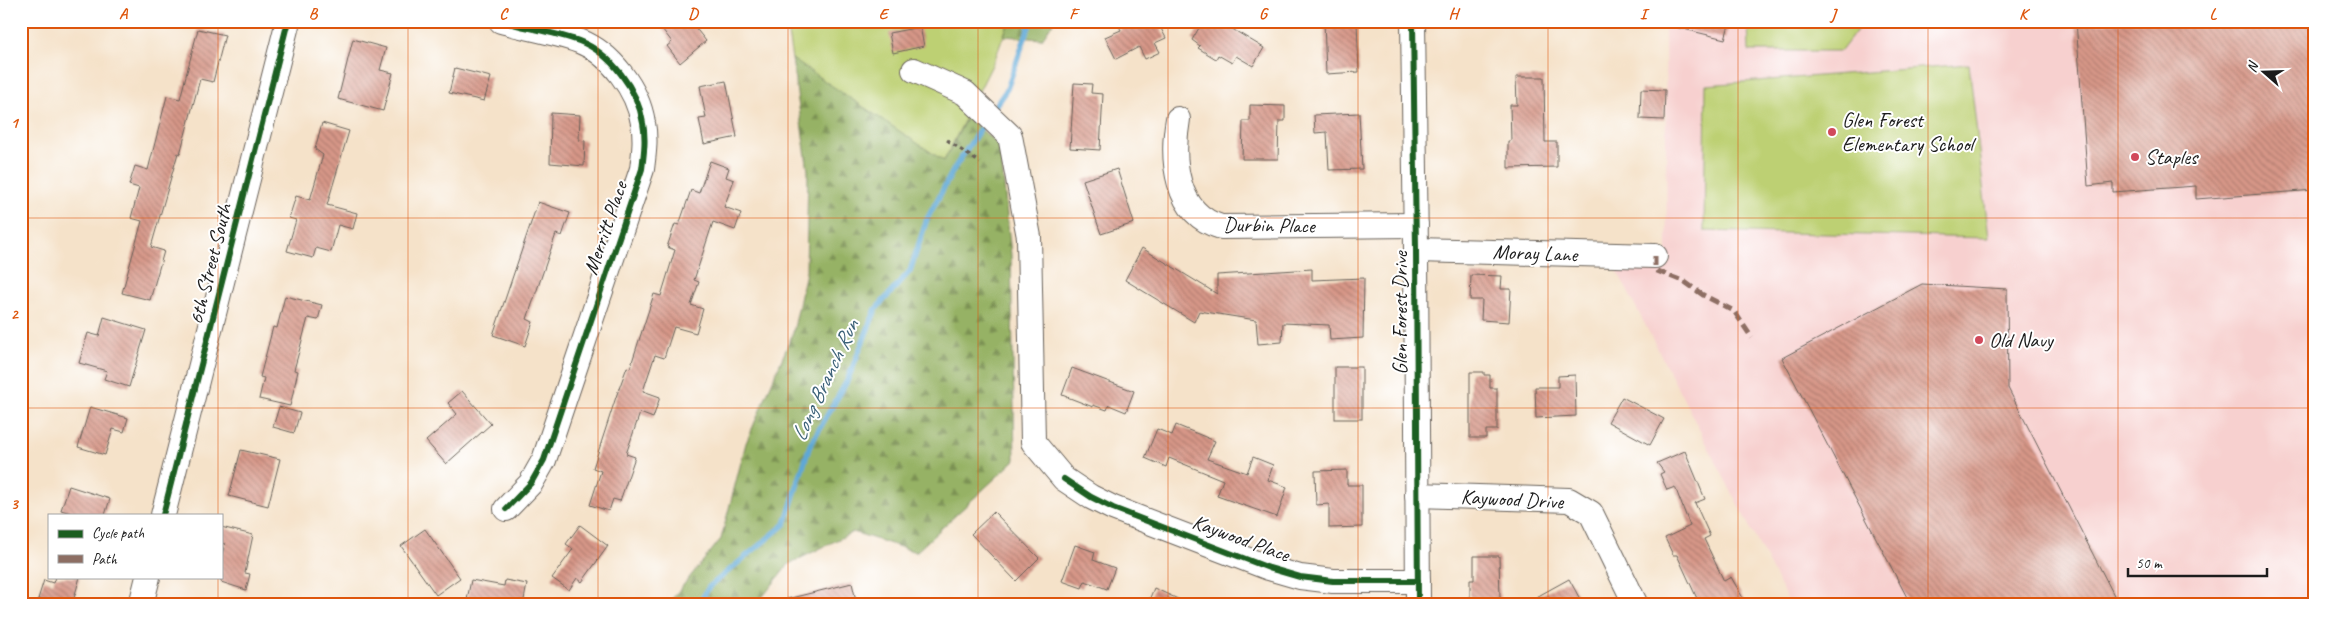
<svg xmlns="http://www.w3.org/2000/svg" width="2336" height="626" font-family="Caveat,sans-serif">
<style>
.built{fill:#f7d0cf}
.green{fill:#bdd073;stroke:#6c7648}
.forest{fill:url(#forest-firs);stroke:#596740}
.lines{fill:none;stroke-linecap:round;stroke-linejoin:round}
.stream{stroke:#5ea8d6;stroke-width:5.5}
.building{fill:url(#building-back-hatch)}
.minor-casing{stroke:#686159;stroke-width:26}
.path{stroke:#686159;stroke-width:3;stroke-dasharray:4 4;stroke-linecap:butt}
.minor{stroke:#fff;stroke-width:24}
.quiet{stroke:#8d6e63;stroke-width:5;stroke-dasharray:10 5;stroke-linecap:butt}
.cycleway-casing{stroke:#fff;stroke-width:9}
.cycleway{stroke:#1b5e20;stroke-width:6}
.grid{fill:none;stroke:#de560d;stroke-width:1;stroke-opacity:0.55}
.poi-dot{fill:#d1495b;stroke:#fff;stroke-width:2}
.labels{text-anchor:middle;stroke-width:4;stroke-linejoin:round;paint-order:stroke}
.poi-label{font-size:21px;fill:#1c1c1c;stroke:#fff;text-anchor:start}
.street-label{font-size:21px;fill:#1c1c1c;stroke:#fff}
.water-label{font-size:22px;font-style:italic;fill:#3d6279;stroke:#fff}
.neatline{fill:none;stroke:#de560d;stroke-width:2}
.grid-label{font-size:16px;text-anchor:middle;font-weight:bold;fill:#de560d}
</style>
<defs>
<pattern id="forest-firs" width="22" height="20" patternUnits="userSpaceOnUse" patternTransform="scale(1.25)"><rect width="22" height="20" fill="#96b265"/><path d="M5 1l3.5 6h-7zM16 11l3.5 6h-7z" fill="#7a9052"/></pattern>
<pattern id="building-back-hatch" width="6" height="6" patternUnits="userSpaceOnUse" patternTransform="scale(1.25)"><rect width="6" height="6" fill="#d79788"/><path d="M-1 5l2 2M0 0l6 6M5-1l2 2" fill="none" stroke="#ae7a6e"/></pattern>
</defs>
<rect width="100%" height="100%" fill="#fff"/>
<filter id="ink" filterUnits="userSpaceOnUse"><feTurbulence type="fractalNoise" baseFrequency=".02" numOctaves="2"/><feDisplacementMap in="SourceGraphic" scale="10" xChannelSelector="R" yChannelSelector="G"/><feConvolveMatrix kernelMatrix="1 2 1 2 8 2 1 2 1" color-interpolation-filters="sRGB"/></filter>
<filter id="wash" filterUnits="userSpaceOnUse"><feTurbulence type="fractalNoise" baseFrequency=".0096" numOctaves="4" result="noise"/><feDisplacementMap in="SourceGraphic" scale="20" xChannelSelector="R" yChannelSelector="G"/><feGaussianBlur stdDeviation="1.12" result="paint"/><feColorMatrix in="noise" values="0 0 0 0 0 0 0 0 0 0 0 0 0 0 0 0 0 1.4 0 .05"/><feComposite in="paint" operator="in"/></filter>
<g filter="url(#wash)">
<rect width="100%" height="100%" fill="#f5e2c9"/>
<polygon class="built" points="1665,21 2315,21 2315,605 1790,605 1608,253 1667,254"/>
<g class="green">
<polygon points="786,21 1009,21 995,59 944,161 871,119 792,59"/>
<polygon points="1748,21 1864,21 1841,51 1749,51"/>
<polygon points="1969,64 1989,238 1704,231 1706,85"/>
</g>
<g class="forest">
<polygon points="1009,21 1054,21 1042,39 1004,36"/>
<polygon points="792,59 944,161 967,117 1000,146 1011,255 1015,460 916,552 853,532 789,564 756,605 667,605 721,539 746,443 793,333 806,272 808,171"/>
</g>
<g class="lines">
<g class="stream">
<polyline points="991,112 1007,89 1031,21"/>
<polyline points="698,605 709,587 785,524 810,445 847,381 876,309 910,271 927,219 955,167 986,120"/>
</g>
</g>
<g id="blocks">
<g class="building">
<polygon points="656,21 690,21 706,41 680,63 667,46 672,42"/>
<polygon points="1129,21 1157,21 1166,38 1155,43 1160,52 1145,59 1139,47 1116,59 1105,37 1121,30 1119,26"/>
<polygon points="1203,21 1219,21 1264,48 1253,66 1236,56 1232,63 1218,55 1216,59 1198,48 1200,46 1192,40"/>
<polygon points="1324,21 1357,21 1359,72 1326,74"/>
<polygon points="1676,21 1730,21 1725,39 1675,27"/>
<polygon points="2076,21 2094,21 2094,24 2146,21 2315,21 2315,190 2196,199 2196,186 2113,192 2113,183 2088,186"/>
<polygon points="920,27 924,46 893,53 889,33"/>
<polygon points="198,29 225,35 213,82 200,79 180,154 178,153 151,247 164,251 150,300 122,293 142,221 131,218 139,188 129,185 135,166 148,170 167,96 180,99"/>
<polygon points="353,39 386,48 380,70 393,73 383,111 338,99"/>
<polygon points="455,68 491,77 484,101 449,93"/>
<polygon points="1516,77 1544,77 1545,142 1557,142 1557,167 1508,168 1508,141 1511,141 1510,105 1517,105"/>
<polygon points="726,81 737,137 704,144 699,119 706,118 700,86"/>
<polygon points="1074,83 1092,84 1091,93 1103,94 1100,150 1070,148"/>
<polygon points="1641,89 1665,90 1664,120 1640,119"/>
<polygon points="1250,105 1285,106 1285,121 1279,121 1278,159 1242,159 1243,121 1250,121"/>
<polygon points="551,113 580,115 579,140 585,141 584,166 550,163"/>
<polygon points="1359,113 1362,169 1329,170 1327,132 1315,133 1314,115"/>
<polygon points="322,123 349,131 327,205 357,213 353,229 338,225 331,252 316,248 313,258 287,251 296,220 289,218 296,196 310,200 323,155 315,149"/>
<polygon points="710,161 729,168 726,177 734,180 724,207 741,213 735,230 713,222 694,280 699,282 691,305 703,309 696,333 674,327 664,358 655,355 643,391 660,397 653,418 640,413 626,454 635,457 620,501 613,499 609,511 590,505 601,471 593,468 616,397 627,367 630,368 654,294 661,296 675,250 667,247 675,224 679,225 691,190 699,193"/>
<polygon points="1117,169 1134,223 1101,234 1083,180"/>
<polygon points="538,202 570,213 562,236 556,234 539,284 527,319 533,322 525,346 493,335"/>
<polygon points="1142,248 1217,294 1217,275 1312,269 1312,280 1364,278 1363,338 1330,340 1329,325 1283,323 1282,342 1258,344 1256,320 1199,311 1194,322 1125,280"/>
<polygon points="1471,275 1502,276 1501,289 1511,289 1509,322 1481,320 1482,300 1470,300"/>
<polygon points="1922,284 2007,289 2008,388 2119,605 1911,605 1782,358"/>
<polygon points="285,296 322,305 318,320 308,318 294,370 298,371 290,406 259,399 264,378 260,377 273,327 277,328"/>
<polygon points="104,317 146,330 129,387 104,379 107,371 79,363 88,333 99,336"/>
<rect x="1335" y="367" width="27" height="52"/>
<polygon points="1072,368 1134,391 1126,412 1109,405 1107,410 1093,405 1093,407 1062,395"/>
<polygon points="1470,372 1484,372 1484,375 1490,375 1490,388 1497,388 1497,430 1486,430 1486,438 1470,438"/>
<polygon points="1575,375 1576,416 1536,418 1535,387 1558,387 1558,376"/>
<polygon points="462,391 491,424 446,464 426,441 457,414 448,403"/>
<polygon points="1622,397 1664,419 1650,445 1608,422"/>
<polygon points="90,407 128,418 124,432 113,429 105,455 78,447"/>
<polygon points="279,407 300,413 294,433 273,427"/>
<polygon points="1176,425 1215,441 1207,459 1247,473 1253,457 1273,465 1268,480 1287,487 1277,517 1217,496 1223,480 1169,458 1166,467 1145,458 1157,429 1172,435"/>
<polygon points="241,450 280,459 268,506 229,496"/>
<polygon points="1685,451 1705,499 1695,503 1710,536 1704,539 1724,581 1731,577 1747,605 1700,605 1677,555 1673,555 1665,538 1690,526 1675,487 1667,490 1660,474 1664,472 1657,463"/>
<polygon points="1347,470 1347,485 1362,485 1362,527 1329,528 1329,504 1316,505 1315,471"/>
<polygon points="69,486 110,499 105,515 77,515 61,510"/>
<polygon points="994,512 1039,558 1016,581 971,534"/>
<polygon points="580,525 608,546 582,582 577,578 569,590 552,578 573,549 566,544"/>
<polygon points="221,527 253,535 245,573 250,574 246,590 221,582 221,557 225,544 221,543"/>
<polygon points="425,529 460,578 436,595 401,546"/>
<polygon points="1075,545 1095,552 1093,560 1115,568 1107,589 1085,581 1082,588 1062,581"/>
<polygon points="1474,556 1499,556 1500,599 1470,599 1470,580 1474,580"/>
<polygon points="55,577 80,577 72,605 48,605 49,602 38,599 44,580 53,583"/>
<polygon points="1569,579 1580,599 1570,605 1522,605"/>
<polygon points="471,580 504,586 505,580 527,584 523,605 466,605"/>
<polygon points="852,583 857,605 788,605 787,599"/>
<polygon points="1154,588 1191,605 1147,605"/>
</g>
</g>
</g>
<g filter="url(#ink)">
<use href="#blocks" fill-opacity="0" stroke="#686159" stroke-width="1"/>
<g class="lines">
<defs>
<g id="minor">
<path d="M501,21C526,28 554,32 579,41C611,53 638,90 643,123C646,139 644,153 642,169L544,460L531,483L506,509"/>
<polyline points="1413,21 1416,250 1418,605"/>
<polyline points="914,70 965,93 1010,136 1029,237 1033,442 1064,479 1091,497 1113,508 1269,568 1300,577 1333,581 1418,581"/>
<path d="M1178,119C1171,159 1175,214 1221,227L1416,225"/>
<polyline points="1416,250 1655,256"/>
<polyline points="1417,495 1569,500 1591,513 1636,605"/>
<polyline points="163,515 288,21"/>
<polyline points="141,605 148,577"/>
</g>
</defs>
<use href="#minor" class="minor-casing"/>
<polyline class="path" points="947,140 980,163"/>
<use href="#minor" class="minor"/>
<polyline class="quiet" points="1655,256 1655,268 1657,271 1685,282 1703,295 1734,311 1752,338"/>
<defs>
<g id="cycleway">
<path d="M501,21C526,28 554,32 579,41C611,53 638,90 643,123C646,139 644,153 642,169L544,460L531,483L506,509"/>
<polyline points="1413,21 1416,250 1418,605"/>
<polyline points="1064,479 1091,497 1113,508 1269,568 1300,577 1333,581 1418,581"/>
<polyline points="163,515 288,21"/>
</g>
</defs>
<use href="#cycleway" class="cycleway-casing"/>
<use href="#cycleway" class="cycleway"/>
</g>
</g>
<path class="grid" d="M218,21V515M408,21V605M598,21V605M788,21V605M978,21V605M1168,21V605M1358,21V605M1548,21V605M1738,21V605M1928,21V605M2118,21V605M21,218H2315M21,408H2315M218,577V605"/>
<g class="poi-dot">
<circle cx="1832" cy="132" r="5"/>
<circle cx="2135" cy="157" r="5"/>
<circle cx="1979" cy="340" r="5"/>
</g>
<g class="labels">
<g class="poi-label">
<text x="1842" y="127">Glen Forest<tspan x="1842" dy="24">Elementary School</tspan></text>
<text x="2145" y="164">Staples</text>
<text x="1989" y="347">Old Navy</text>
</g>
<g class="street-label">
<text transform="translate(1269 225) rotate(1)" y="7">Durbin Place</text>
<text transform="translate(605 228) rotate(-71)" y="7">Merritt Place</text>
<text transform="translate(1535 253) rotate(2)" y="7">Moray Lane</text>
<text transform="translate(210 264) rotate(-76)" y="7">6th Street South</text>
<text transform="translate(1400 313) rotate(-90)" y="7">Glen Forest Drive</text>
<text transform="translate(1512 499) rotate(3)" y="7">Kaywood Drive</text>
<text transform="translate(1241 538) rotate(20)" y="7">Kaywood Place</text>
</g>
<g class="water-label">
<text transform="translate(824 380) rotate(-65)" y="8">Long Branch Run</text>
</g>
</g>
<rect width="2336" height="626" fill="none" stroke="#fff" stroke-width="55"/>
<rect x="48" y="514" width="175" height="65" fill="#ffffff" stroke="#a4a4a4"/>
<rect x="58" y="530" width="25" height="8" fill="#1b5e20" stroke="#a4a4a4"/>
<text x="92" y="538" font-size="15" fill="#1c1c1c">Cycle path</text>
<rect x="58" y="555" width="25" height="8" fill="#8d6e63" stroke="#a4a4a4"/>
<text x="92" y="564" font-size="15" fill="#1c1c1c">Path</text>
<g transform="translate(2264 72) rotate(290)" stroke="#ffffff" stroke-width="4" paint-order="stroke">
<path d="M0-4L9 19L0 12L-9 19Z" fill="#1c1c1c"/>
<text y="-8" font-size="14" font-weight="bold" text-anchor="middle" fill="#1c1c1c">N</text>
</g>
<path d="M2128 568v8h139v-8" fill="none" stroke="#1c1c1c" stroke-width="2.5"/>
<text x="2136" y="568" font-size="15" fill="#1c1c1c" stroke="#ffffff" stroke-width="4" paint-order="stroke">50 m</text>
<rect x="28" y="28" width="2280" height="570" class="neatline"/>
<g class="grid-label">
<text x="123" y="19">A</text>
<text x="313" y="19">B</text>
<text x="503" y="19">C</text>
<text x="693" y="19">D</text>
<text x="883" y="19">E</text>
<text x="1073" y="19">F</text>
<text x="1263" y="19">G</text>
<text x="1453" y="19">H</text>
<text x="1643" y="19">I</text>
<text x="1833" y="19">J</text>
<text x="2023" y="19">K</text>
<text x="2213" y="19">L</text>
<text x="14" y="128">1</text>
<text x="14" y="319">2</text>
<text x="14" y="509">3</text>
</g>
</svg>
